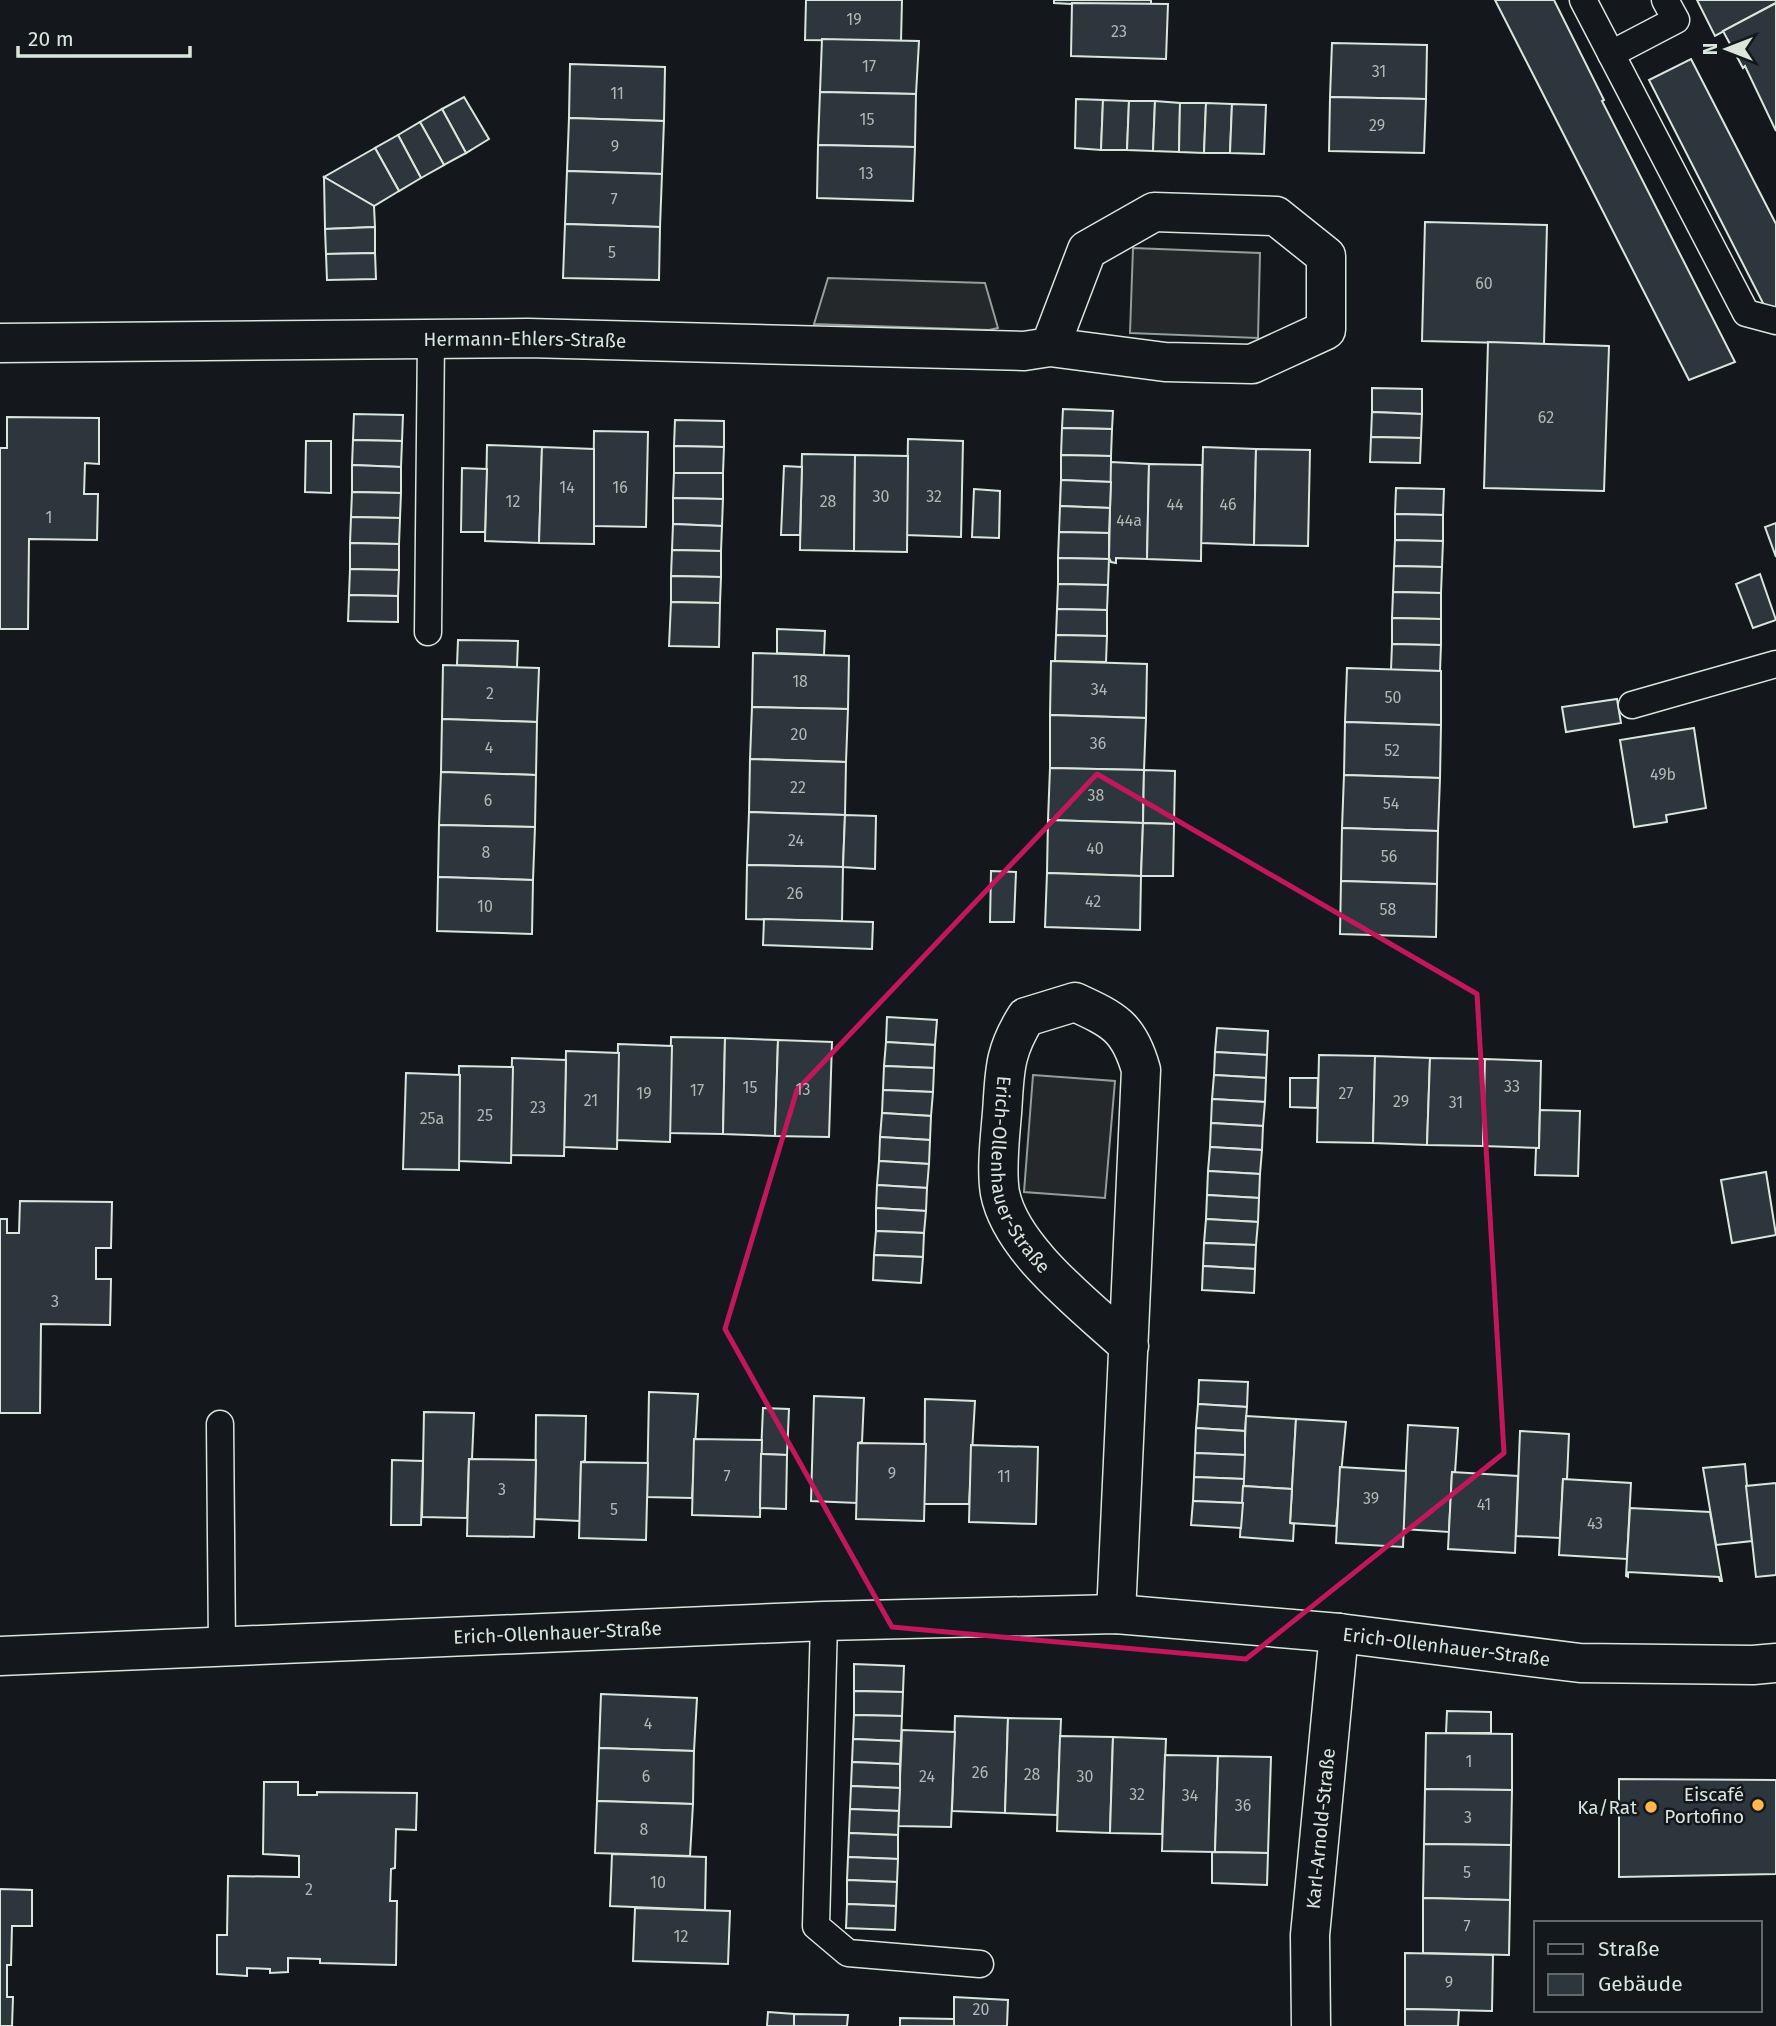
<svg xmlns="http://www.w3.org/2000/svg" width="1776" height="2026" font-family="'Fira Sans',sans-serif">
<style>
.parking{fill:#24282b;stroke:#939e99;stroke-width:2}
.building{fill:#2c363c;stroke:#d8e6dc;stroke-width:2}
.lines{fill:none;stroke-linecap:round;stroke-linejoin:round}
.service-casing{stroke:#d8e6dc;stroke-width:29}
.minor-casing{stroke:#d8e6dc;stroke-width:41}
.service{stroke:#14181c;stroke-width:26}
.minor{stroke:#14181c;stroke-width:38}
.marked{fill:none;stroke:#c2185b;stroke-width:5;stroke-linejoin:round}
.poi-dot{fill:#ffb74d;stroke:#14181c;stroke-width:2.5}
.labels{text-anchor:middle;stroke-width:5;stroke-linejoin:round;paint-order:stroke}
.number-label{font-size:16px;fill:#adbab4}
.street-label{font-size:19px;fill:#d8e6dc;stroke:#14181c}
.poi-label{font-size:19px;fill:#d8e6dc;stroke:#14181c;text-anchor:end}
</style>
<rect width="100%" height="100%" fill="#14181c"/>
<g class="parking">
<polygon points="1133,248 1260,253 1258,338 1130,333"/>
<polygon points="828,278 985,283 998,328 989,330 814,324"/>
<polygon points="1033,1075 1115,1081 1105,1198 1024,1192"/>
</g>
<g class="building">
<polygon points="806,0 902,0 901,41 805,40"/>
<polygon points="1054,0 1151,0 1151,5 1071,4 1054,3"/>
<polygon points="1495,0 1554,0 1604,100 1602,101 1735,362 1689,380"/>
<polygon points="1697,0 1776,0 1776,3 1715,36"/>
<polygon points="1072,3 1168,4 1166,59 1071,56"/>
<polygon points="1776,3 1776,131 1745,66 1743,68 1723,31"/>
<polygon points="822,39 919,41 916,94 820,92"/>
<polygon points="1332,43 1427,45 1426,99 1330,97"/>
<polygon points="1691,59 1776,224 1776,307 1767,311 1649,80"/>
<polygon points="570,64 665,67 664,121 569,118"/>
<polygon points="820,92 916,94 915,147 818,145"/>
<polygon points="464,97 489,139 466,153 442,109"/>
<polygon points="1330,97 1426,99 1424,153 1329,151"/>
<polygon points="1076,99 1103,100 1101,150 1075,148"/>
<polygon points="1103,100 1129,101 1127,150 1101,150"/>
<polygon points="1129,101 1155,101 1153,151 1127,150"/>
<polygon points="1155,101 1180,103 1179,152 1153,151"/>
<polygon points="1180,103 1206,103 1204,153 1179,152"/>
<polygon points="1206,103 1232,104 1230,153 1204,153"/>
<polygon points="1232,104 1266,105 1264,154 1230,153"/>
<polygon points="442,109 466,153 444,165 420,122"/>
<polygon points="569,118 664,121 662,174 567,171"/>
<polygon points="420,122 444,165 421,178 398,135"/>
<polygon points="398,135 421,178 399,191 375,148"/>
<polygon points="818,145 915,147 913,201 817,198"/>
<polygon points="375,148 399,191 374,206 324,177"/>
<polygon points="567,171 662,174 660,227 565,224"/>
<polygon points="324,177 374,206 375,227 325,229"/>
<polygon points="1425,222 1547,225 1544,344 1422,341"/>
<polygon points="565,224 660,227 659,280 563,278"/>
<polygon points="375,227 375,253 326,254 325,229"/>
<polygon points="375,253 376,279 327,280 326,254"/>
<polygon points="1488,342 1609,346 1604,491 1484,488"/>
<polygon points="1372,388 1422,389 1422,414 1372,412"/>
<polygon points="1063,409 1113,411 1112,429 1062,428"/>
<polygon points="1372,412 1422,414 1421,438 1371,437"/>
<polygon points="354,414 403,415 402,441 353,440"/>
<polygon points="7,417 99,418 99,464 85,463 84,494 98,494 97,540 29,539 28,629 0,629 0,448 7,448"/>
<polygon points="675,420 724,421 724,447 674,446"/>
<polygon points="1062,428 1112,429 1111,456 1061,455"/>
<polygon points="594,431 648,432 646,527 593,526"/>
<polygon points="1371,437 1421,438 1420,463 1370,462"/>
<polygon points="908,439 963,441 961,537 906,535"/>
<polygon points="353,440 402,441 401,467 352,465"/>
<polygon points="306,441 331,441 331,493 305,492"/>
<polygon points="487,445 542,447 539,543 485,541"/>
<polygon points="674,446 724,447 723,473 674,473"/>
<polygon points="542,447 594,449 594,544 539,543"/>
<polygon points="1203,447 1256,449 1254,545 1201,543"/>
<polygon points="1256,449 1310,450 1308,546 1254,545"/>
<polygon points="802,454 855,455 854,551 800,550"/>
<polygon points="855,455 908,456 907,552 854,551"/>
<polygon points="1061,455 1111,456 1111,482 1061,480"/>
<polygon points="1111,462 1149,464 1147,559 1116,558 1116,563 1111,562 1109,558"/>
<polygon points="1149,464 1202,465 1201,561 1147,559"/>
<polygon points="352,465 401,467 401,493 352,492"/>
<polygon points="784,466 802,467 800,535 781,535"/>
<polygon points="462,468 487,469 485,532 461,532"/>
<polygon points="674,473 723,473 723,499 673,498"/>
<polygon points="1061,480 1111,482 1110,508 1060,506"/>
<polygon points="1396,488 1444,489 1443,515 1395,514"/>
<polygon points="974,489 1000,491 999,538 972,537"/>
<polygon points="352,492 401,493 400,518 351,517"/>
<polygon points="673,498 723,499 722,526 673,524"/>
<polygon points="1060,506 1110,508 1109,533 1059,532"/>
<polygon points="1395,514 1443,515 1443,541 1395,540"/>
<polygon points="351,517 400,518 399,544 350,543"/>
<polygon points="1776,523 1776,557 1765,527"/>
<polygon points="673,524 722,526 721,551 672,550"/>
<polygon points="1059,532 1109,533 1109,559 1058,558"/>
<polygon points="1395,540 1443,541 1442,567 1394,566"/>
<polygon points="350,543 399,544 399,570 350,569"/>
<polygon points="672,550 721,551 721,577 671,576"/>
<polygon points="1058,558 1109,559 1108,585 1058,584"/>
<polygon points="1394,566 1442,567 1441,593 1393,592"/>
<polygon points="350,569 399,570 398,596 349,595"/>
<polygon points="1760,574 1776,620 1753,628 1736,584"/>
<polygon points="671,576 721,577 720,603 671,602"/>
<polygon points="1058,584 1108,585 1107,610 1057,609"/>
<polygon points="1393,592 1441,593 1441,619 1392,618"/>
<polygon points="349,595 398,596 398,622 348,621"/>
<polygon points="671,602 720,603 719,647 669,646"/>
<polygon points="1057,609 1107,610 1107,636 1056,635"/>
<polygon points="1392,618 1441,619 1441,645 1392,644"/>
<polygon points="777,629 825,631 824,655 777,653"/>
<polygon points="1056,635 1107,636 1106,662 1055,661"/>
<polygon points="458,640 518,641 517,667 457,665"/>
<polygon points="1392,644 1441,645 1440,671 1391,670"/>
<polygon points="753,653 849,656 848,709 752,707"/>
<polygon points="1051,661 1147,664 1146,718 1050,715"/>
<polygon points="443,665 539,668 537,722 442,719"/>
<polygon points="1347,668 1441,671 1441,725 1345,722"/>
<polygon points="1617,699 1621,723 1566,732 1562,707"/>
<polygon points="752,707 848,709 846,762 750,759"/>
<polygon points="1050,715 1146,718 1144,770 1050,768"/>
<polygon points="442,719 537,722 536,775 441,772"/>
<polygon points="1345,722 1441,725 1440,778 1344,775"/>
<polygon points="1694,728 1706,808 1666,815 1667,822 1634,827 1620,740"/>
<polygon points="750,759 846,762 845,815 749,812"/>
<polygon points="1050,768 1144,770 1143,823 1048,820"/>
<polygon points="1144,770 1175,771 1174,824 1143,823"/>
<polygon points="441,772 536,775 535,827 439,825"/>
<polygon points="1344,775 1440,778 1438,831 1342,828"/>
<polygon points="749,812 845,815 843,867 747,865"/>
<polygon points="845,815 876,816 875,869 843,867"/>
<polygon points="1048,820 1143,823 1141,876 1047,873"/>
<polygon points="1143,823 1174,824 1173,876 1141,876"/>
<polygon points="439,825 535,827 533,880 438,877"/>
<polygon points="1342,828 1438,831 1437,884 1341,881"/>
<polygon points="747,865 843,867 842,921 746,919"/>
<polygon points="991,871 1016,872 1014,922 990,922"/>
<polygon points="1047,873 1141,876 1140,930 1045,927"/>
<polygon points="438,877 533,880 532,934 437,931"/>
<polygon points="1341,881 1437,884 1436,937 1340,934"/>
<polygon points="764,919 873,922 872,949 763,945"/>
<polygon points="887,1017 937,1020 935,1045 886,1042"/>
<polygon points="1217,1028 1268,1031 1267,1055 1215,1052"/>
<polygon points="671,1037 725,1038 723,1134 669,1133"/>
<polygon points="725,1038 778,1040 775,1136 723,1134"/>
<polygon points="778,1040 832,1042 829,1137 775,1136"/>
<polygon points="886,1042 935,1045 934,1068 884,1066"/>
<polygon points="618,1044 672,1046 670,1142 616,1140"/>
<polygon points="566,1051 619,1053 617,1149 564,1147"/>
<polygon points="1215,1052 1267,1055 1266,1078 1214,1075"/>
<polygon points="1319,1055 1375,1056 1373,1143 1317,1142"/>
<polygon points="1375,1056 1430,1058 1427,1145 1373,1143"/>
<polygon points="512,1058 566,1060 564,1156 510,1155"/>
<polygon points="1430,1058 1485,1059 1483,1146 1427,1145"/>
<polygon points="1485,1059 1541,1061 1539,1148 1483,1146"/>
<polygon points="459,1066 513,1067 511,1163 458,1161"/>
<polygon points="884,1066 934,1068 933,1092 883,1090"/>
<polygon points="406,1073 460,1075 459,1170 403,1169"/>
<polygon points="1214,1075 1266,1078 1265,1102 1212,1099"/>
<polygon points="1290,1078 1318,1078 1317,1108 1290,1107"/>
<polygon points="883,1090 933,1092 931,1116 882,1113"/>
<polygon points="1212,1099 1265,1102 1263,1126 1211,1123"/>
<polygon points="1540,1110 1580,1111 1578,1176 1535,1175 1536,1148 1539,1148"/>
<polygon points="882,1113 931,1116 930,1140 880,1137"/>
<polygon points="1211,1123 1263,1126 1262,1150 1210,1147"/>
<polygon points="880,1137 930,1140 929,1164 879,1161"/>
<polygon points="1210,1147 1262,1150 1260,1174 1208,1171"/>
<polygon points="879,1161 929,1164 927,1188 877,1185"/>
<polygon points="1208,1171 1260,1174 1259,1198 1207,1195"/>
<polygon points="1766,1172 1776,1235 1732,1243 1721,1180"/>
<polygon points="877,1185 927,1188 926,1211 876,1208"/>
<polygon points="1207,1195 1259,1198 1258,1222 1206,1219"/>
<polygon points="20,1201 112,1202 111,1248 96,1248 96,1279 111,1279 110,1325 41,1324 40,1413 0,1413 0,1219 7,1219 7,1233 19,1233"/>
<polygon points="876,1208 926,1211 924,1233 876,1231"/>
<polygon points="1206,1219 1258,1222 1256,1245 1204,1243"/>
<polygon points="876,1231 924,1233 923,1257 874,1255"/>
<polygon points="1204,1243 1256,1245 1255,1269 1203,1266"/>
<polygon points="874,1255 923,1257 921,1283 873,1280"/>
<polygon points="1203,1266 1255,1269 1254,1293 1202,1290"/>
<polygon points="1199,1380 1248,1382 1247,1407 1198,1404"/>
<polygon points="649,1392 698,1394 692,1498 647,1497"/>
<polygon points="814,1396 864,1398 862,1442 858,1443 857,1503 811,1501"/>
<polygon points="925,1399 975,1401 969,1504 924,1504"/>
<polygon points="1198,1404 1247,1407 1245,1431 1196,1428"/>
<polygon points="763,1408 789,1409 787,1455 761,1454"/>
<polygon points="424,1412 474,1413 472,1459 469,1459 467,1518 422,1517"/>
<polygon points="536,1415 586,1416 585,1461 581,1462 580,1521 535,1519"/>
<polygon points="1246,1416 1296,1419 1292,1489 1243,1486"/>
<polygon points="1296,1419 1346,1422 1336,1526 1290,1523"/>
<polygon points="1408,1425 1458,1428 1455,1473 1452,1472 1449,1532 1403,1529"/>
<polygon points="1196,1428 1245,1431 1245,1455 1195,1453"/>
<polygon points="1520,1431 1569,1434 1567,1479 1563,1479 1560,1538 1516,1536"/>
<polygon points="694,1439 762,1440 760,1517 692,1515"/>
<polygon points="858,1443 926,1444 924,1521 856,1519"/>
<polygon points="971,1445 1038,1447 1036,1524 969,1522"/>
<polygon points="1195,1453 1245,1455 1244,1479 1194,1477"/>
<polygon points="761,1454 787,1455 786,1509 760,1508"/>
<polygon points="469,1459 536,1460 534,1537 467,1536"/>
<polygon points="392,1460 423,1461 421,1525 391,1525"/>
<polygon points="581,1462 648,1463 646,1540 579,1538"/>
<polygon points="1745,1464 1752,1541 1716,1545 1703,1468"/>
<polygon points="1340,1467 1406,1471 1403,1547 1336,1543"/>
<polygon points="1452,1472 1518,1476 1515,1553 1448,1549"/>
<polygon points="1194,1477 1244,1479 1243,1503 1193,1501"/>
<polygon points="1563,1479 1631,1483 1627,1559 1559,1555"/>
<polygon points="1776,1483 1776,1575 1756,1577 1746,1486"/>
<polygon points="1243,1486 1292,1489 1290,1523 1294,1524 1293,1541 1240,1537"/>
<polygon points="1193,1501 1243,1503 1241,1528 1191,1525"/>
<polygon points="1630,1508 1710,1512 1722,1581 1720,1581 1719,1577 1628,1572 1628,1577 1626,1576"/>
<polygon points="854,1664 904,1666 903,1692 854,1691"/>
<polygon points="854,1691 903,1692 902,1716 854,1715"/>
<polygon points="601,1694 697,1698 694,1751 599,1748"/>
<polygon points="1447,1711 1491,1712 1491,1733 1446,1733"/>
<polygon points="854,1715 902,1716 901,1741 853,1739"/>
<polygon points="955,1716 1008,1718 1005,1813 952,1811"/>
<polygon points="1008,1718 1061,1719 1057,1815 1005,1813"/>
<polygon points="902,1730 955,1732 951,1827 898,1826"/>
<polygon points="1426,1733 1512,1734 1512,1790 1425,1789"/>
<polygon points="1060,1736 1113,1737 1110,1833 1057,1831"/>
<polygon points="1113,1737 1166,1739 1162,1834 1110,1833"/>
<polygon points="853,1739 901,1741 900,1764 852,1762"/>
<polygon points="599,1748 694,1751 693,1804 597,1801"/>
<polygon points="1165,1755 1218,1756 1215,1852 1162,1851"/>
<polygon points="1218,1756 1271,1757 1268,1853 1215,1852"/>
<polygon points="852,1762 900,1764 900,1788 851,1786"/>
<polygon points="1619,1779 1776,1780 1776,1874 1619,1877"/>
<polygon points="264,1782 298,1782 298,1795 317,1795 317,1792 417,1793 416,1830 396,1829 395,1868 391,1869 390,1901 397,1901 396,1965 320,1963 320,1959 288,1958 288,1972 270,1973 270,1969 247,1968 247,1976 217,1974 217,1935 227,1935 228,1876 299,1877 299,1856 263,1854"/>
<polygon points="851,1786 900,1788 899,1811 850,1809"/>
<polygon points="1425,1789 1512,1790 1511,1845 1424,1844"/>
<polygon points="597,1801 693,1804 690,1856 595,1853"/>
<polygon points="850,1809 899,1811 898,1835 849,1833"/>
<polygon points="849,1833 898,1835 898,1859 848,1857"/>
<polygon points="1424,1844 1511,1845 1510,1900 1423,1898"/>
<polygon points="1212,1852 1268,1853 1267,1885 1212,1883"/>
<polygon points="612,1854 706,1857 705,1910 610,1906"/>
<polygon points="848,1857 898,1859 897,1882 847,1880"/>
<polygon points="847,1880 897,1882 896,1906 847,1904"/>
<polygon points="0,1889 32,1890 32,1926 12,1926 11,1965 7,1965 7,1997 13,1997 12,2026 0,2026"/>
<polygon points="1423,1898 1510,1900 1509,1955 1423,1953"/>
<polygon points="847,1904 896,1906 895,1930 846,1928"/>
<polygon points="635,1908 730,1911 728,1964 633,1961"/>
<polygon points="1405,1953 1493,1955 1492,2011 1405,2009"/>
<polygon points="954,1997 1008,2000 1007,2026 954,2026"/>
<polygon points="1405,2009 1459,2010 1458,2026 1405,2026"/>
<polygon points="768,2012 794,2014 794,2026 767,2026"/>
<polygon points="794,2014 848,2015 847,2026 794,2026"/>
<polygon points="900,2018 954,2019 954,2026 900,2026"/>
</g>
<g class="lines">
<defs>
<g id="service">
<polyline points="1583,0 1746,313 1776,321"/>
<polyline points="1611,54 1676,20 1665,0"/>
<polyline points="428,632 431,338"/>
<polyline points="1632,705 1776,664"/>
<polyline points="220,1424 222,1647"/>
<polyline points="824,1621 816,1926 848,1953 980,1964"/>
</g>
<g id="minor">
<path id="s1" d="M0,343L528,338L1024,351L1050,347L1165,362L1252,364L1326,330V256L1276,216L1154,212L1087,250L1050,347"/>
<path id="s2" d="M1116,1614L1141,1070C1129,1027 1114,1020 1075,1002L1026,1017C1003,1054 1005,1072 1002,1113C1000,1137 996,1170 1000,1193C1011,1250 1087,1307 1129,1346"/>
<path id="s3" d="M0,1656L824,1621L1116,1614L1339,1633L1580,1663L1753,1665L1776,1663"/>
<path id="s4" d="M1311,2026L1310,1935L1339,1633"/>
</g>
</defs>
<use href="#service" class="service-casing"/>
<use href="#minor" class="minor-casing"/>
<use href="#service" class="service"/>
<use href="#minor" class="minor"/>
</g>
<path class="marked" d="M1097,774L1477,994L1504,1453L1246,1659L892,1627L725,1329L797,1090Z"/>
<g class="poi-dot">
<circle cx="1758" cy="1805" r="7"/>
<circle cx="1651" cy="1807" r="7"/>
</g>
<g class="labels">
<g class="number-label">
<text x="854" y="25">19</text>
<text x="1119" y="37">23</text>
<text x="869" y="72">17</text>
<text x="1379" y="77">31</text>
<text x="617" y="99">11</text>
<text x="867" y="125">15</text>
<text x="1377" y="131">29</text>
<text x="615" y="152">9</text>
<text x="866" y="179">13</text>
<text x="614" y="205">7</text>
<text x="612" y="258">5</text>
<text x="1484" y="289">60</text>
<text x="1546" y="423">62</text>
<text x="567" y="493">14</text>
<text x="620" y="493">16</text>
<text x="881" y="502">30</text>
<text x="934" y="502">32</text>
<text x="513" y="507">12</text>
<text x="828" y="507">28</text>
<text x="1175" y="510">44</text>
<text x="1228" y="510">46</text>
<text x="49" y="523">1</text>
<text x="1129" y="526">44a</text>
<text x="800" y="687">18</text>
<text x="1099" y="695">34</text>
<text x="490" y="699">2</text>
<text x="1393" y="703">50</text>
<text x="799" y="740">20</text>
<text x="1098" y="749">36</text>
<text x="489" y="753">4</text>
<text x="1392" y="756">52</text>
<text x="1663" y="780">49b</text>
<text x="798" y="793">22</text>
<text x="1096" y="801">38</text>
<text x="488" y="806">6</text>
<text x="1391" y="809">54</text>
<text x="796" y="846">24</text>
<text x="1095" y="854">40</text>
<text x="486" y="858">8</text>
<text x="1389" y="862">56</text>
<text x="795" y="899">26</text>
<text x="1093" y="907">42</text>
<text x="485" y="912">10</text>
<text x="1388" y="915">58</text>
<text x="1512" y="1092">33</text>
<text x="750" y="1093">15</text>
<text x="803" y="1095">13</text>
<text x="697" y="1096">17</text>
<text x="644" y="1099">19</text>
<text x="1346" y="1099">27</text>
<text x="591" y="1106">21</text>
<text x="1401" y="1107">29</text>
<text x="1456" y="1108">31</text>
<text x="538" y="1113">23</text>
<text x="485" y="1121">25</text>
<text x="432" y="1124">25a</text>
<text x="55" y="1307">3</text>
<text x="892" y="1479">9</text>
<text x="727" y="1482">7</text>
<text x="1004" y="1482">11</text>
<text x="502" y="1495">3</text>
<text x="1371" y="1504">39</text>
<text x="1484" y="1510">41</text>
<text x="614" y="1515">5</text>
<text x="1595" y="1529">43</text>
<text x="648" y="1729">4</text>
<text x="1469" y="1767">1</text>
<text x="980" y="1778">26</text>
<text x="1032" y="1780">28</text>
<text x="646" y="1782">6</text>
<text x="927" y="1782">24</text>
<text x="1085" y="1782">30</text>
<text x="1137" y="1800">32</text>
<text x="1190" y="1801">34</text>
<text x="1243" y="1811">36</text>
<text x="1468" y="1823">3</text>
<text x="644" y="1835">8</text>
<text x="1467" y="1878">5</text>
<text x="658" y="1888">10</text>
<text x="309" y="1895">2</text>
<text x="1467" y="1932">7</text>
<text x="681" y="1942">12</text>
<text x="1449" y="1988">9</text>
<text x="981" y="2015">20</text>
</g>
<g class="street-label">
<text dy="7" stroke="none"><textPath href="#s1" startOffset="525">Hermann-Ehlers-Straße</textPath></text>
<text dy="7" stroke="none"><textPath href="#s2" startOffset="863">Erich-Ollenhauer-Straße</textPath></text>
<text dy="7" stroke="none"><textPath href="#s3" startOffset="558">Erich-Ollenhauer-Straße</textPath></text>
<text dy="7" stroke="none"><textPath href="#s3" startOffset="1449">Erich-Ollenhauer-Straße</textPath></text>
<text dy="7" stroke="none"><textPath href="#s4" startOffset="198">Karl-Arnold-Straße</textPath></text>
</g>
<g class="poi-label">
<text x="1744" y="1801">Eiscafé<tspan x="1744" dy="22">Portofino</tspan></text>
<text x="1637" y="1814">Ka/Rat</text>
</g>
</g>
<rect x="1534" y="1921" width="228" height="91" fill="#14181c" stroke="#626a69" stroke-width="2"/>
<rect x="1548" y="1944" width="35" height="10" fill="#14181c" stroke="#626a69" stroke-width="2"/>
<text x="1598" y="1956" font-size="21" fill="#d8e6dc">Straße</text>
<rect x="1548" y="1974" width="35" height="21" fill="#2c363c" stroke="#626a69" stroke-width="2"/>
<text x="1598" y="1991" font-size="21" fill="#d8e6dc">Gebäude</text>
<g transform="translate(1727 49) rotate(270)" stroke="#14181c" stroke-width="5" paint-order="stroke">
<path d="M0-5L12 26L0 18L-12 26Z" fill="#d8e6dc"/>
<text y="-10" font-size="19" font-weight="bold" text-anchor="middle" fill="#d8e6dc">N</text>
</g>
<path d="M18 46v10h172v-10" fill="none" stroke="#d8e6dc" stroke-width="3.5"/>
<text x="28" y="46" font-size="21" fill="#d8e6dc" stroke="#14181c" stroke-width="5" paint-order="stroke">20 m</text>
</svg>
